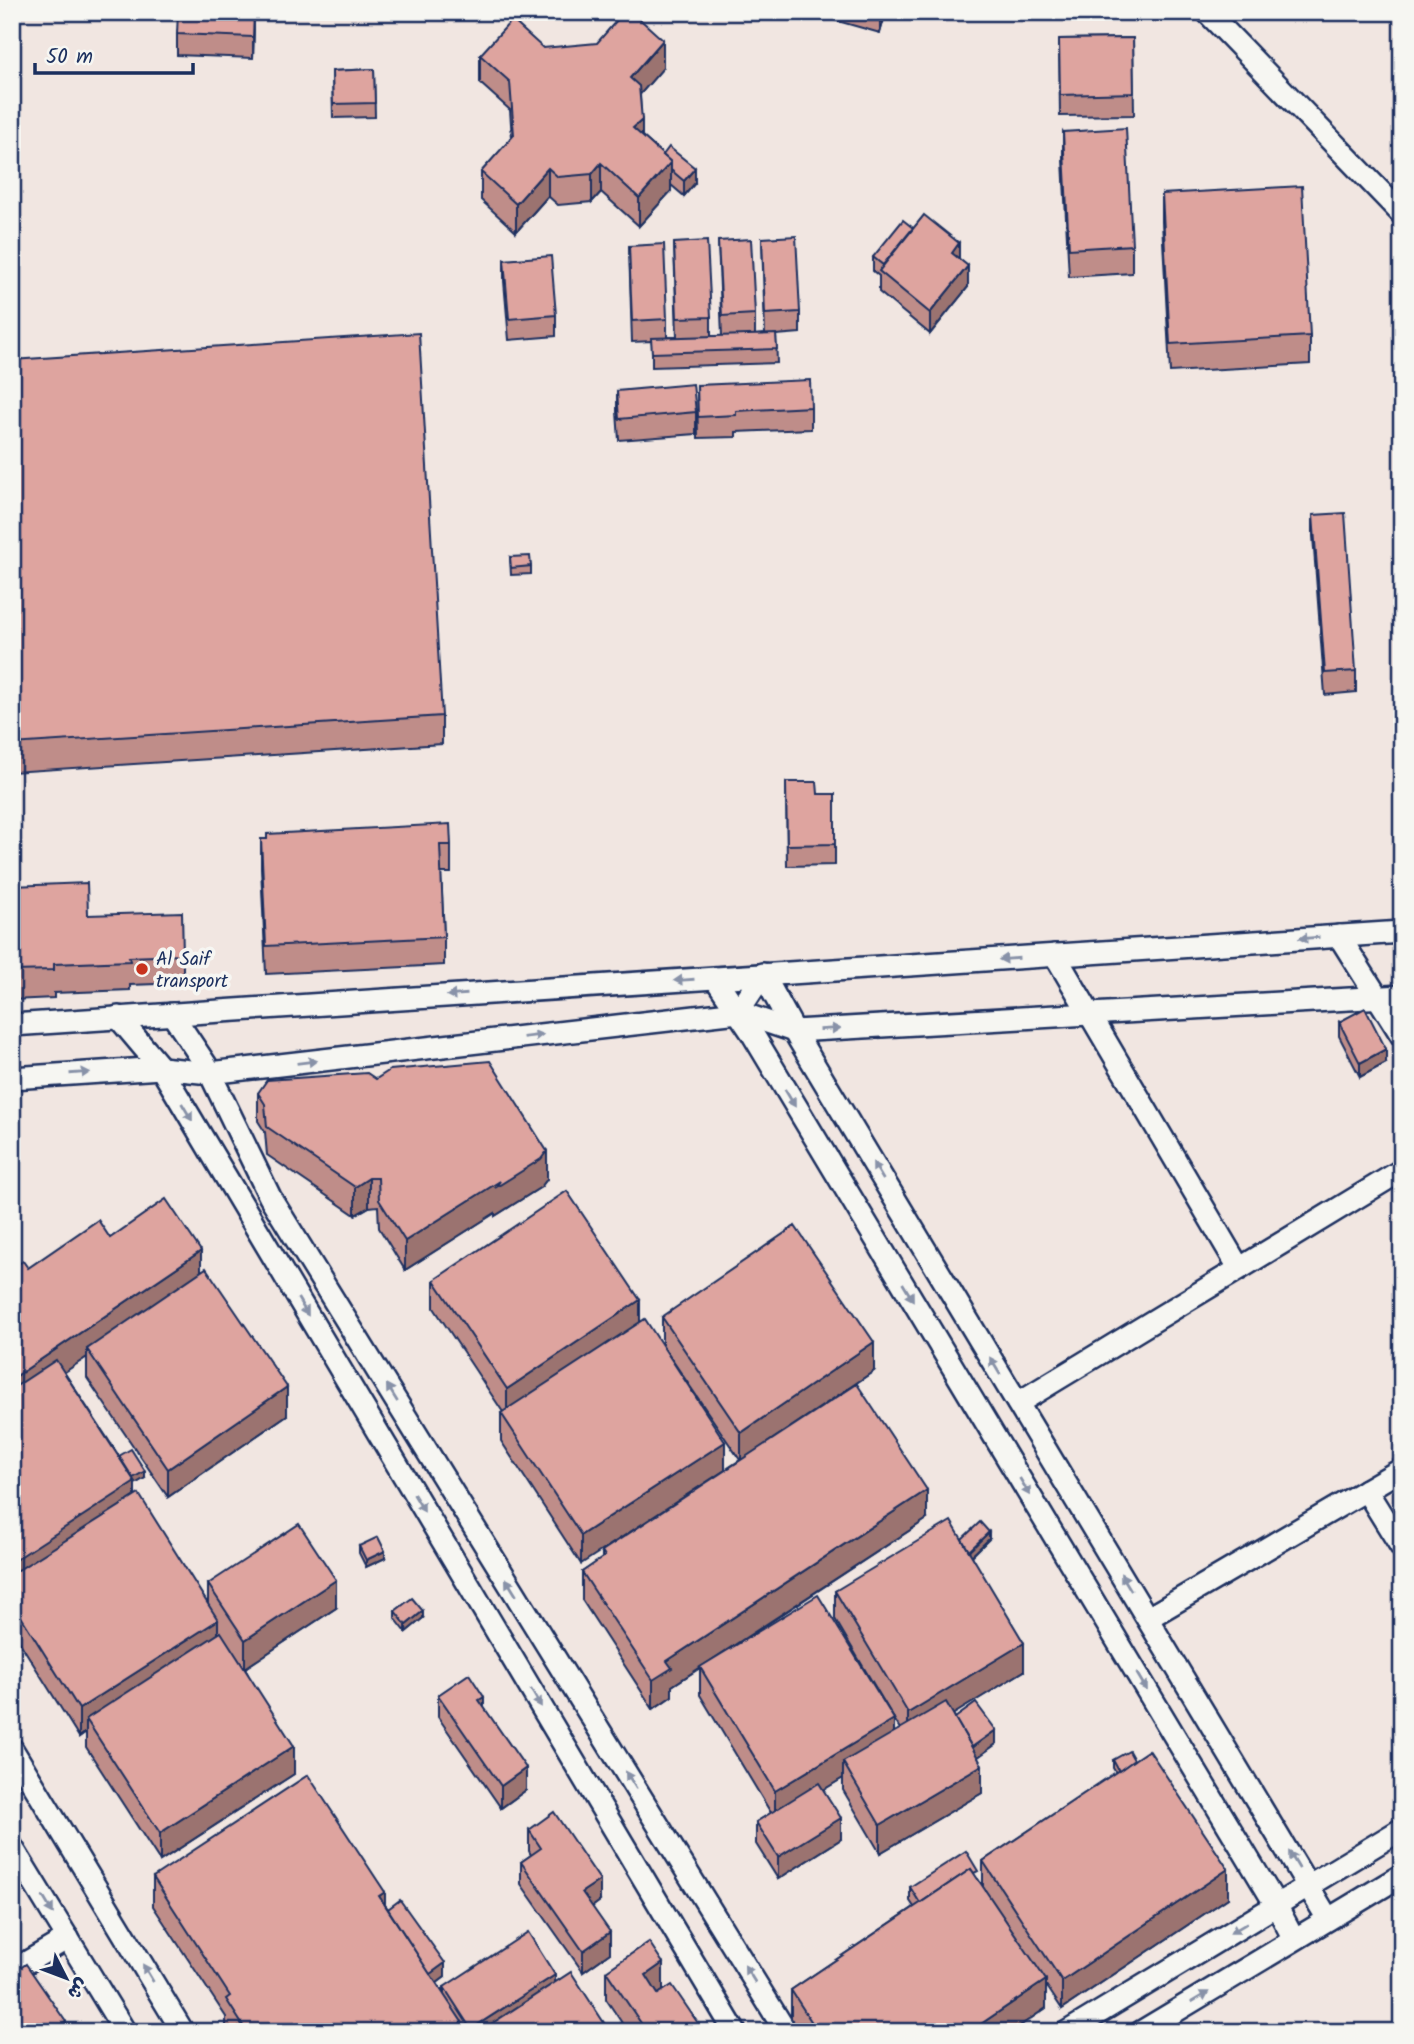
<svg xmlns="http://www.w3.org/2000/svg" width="1414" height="2044" font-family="Kalam,'Playpen Sans Arabic',sans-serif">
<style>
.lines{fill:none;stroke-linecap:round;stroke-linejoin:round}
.street-casing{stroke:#1b2f5e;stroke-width:26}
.street{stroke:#f6f6f2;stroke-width:21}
.wall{fill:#bf8d89;stroke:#1b2f5e;stroke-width:2}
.shaded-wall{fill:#9b736f;stroke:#1b2f5e;stroke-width:2}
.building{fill:#dea49f;stroke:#1b2f5e;stroke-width:2}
.oneway{fill:#8892a8}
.poi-dot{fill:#c8321e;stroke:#f6f6f2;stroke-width:2.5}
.labels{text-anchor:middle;stroke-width:7;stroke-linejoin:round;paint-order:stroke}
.poi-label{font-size:19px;fill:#1b2f5e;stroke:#f6f6f2;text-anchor:start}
</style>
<rect width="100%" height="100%" fill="#f1e6e1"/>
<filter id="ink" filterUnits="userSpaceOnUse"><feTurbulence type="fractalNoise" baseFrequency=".0143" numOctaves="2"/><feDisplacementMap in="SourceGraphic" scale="14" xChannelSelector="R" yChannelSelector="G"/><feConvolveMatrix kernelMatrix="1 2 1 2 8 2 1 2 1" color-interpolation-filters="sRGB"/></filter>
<g filter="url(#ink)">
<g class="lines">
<defs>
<g id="street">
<polyline points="1207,12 1402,214"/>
<polyline points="1339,936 1402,1036"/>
<polyline points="1055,955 1239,1268"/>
<polyline points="715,978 752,1033 1276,1905 1294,1939"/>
<polyline points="738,1012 763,974 798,1038 1328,1919"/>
<polyline points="172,1014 206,1065 270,1197 786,2032"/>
<polyline points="118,1017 161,1068 735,2032"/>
<polyline points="12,1025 1402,932"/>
<polyline points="12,1078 161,1068 210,1073 738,1012 794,1031 1402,996"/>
<polyline points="1018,1403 1402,1170"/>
<polyline points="1366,1490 1402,1548"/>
<polyline points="1148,1618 1402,1469"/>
<polyline points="12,1749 183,2032"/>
<polyline points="12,1847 125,2032"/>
<polyline points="12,1971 68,1938"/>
<polyline points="1067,2032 1402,1829"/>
<polyline points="1141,2032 1402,1875"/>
</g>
</defs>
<use href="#street" class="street-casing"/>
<use href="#street" class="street"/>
</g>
<g class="wall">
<polygon points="472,12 519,12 519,14 472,17"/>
<polygon points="820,12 886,12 880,33 820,16"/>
<polygon points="254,26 253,58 177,55 177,34"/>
<polygon points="1133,38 1134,115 1060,116 1059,39"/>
<polygon points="543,48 663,68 640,94 642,136 695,183 684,196 671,185 671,191 639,226 601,192 592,202 558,205 548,196 516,232 481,200 481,172 512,138 510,110 480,83 480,55"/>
<polygon points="374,69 375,117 333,118 332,71"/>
<polygon points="1063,132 1132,245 1132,273 1069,277 1063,160"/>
<polygon points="1162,194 1310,336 1310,364 1170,372 1162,222"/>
<polygon points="913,228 959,259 968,287 930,334 879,292 879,276 873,271 873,257"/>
<polygon points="762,238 800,312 800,333 776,335 777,363 652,367 652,341 632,342 629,246 667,319 667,337 677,337 674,243 711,317 711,336 722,336 718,241 755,314 755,335 765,334"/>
<polygon points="504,260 556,315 556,336 509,340 504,281"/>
<polygon points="12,360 442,716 442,744 12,772"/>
<polygon points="697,385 811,407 811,429 736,432 736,437 698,438"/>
<polygon points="617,391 696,412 696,434 619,440 617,412"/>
<polygon points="1313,515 1356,671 1356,692 1325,695 1313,536"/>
<polygon points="510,557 531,566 531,574 511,575"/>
<polygon points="786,782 818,794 835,794 835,865 787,866"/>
<polygon points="261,839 451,845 451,873 441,873 444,937 444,965 266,974 261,868"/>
<polygon points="12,886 183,955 183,983 130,985 130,990 54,993 54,998 12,1000"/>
<polygon points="1339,1022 1386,1063 1360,1077 1339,1036"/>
<polygon points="258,1093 547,1179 541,1187 495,1216 495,1213 405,1270 379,1228 378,1206 369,1207 355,1215 267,1155 265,1132 258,1121"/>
<polygon points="110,1238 201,1271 287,1415 168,1497 87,1378 87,1357 64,1372 119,1456 145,1478 135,1484 135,1496 208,1604 208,1584 336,1608 245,1668 294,1774 160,1861 86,1747 86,1732 79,1737 12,1630 12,1268 28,1268"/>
<polygon points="434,1280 640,1300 581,1564 501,1441 501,1413 503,1412 434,1308"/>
<polygon points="662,1317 874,1371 796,1424 927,1519 717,1657 894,1733 900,1729 835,1619 835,1591 962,1539 989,1539 972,1556 1024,1671 953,1714 955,1718 996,1744 978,1757 982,1793 880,1853 843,1790 843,1778 823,1790 841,1839 778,1879 756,1844 756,1822 771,1813 700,1695 700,1668 672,1686 672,1696 653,1709 582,1600 582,1572 602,1559 602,1551 740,1460 662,1345"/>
<polygon points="359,1546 385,1558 366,1567 359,1553"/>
<polygon points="395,1611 423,1618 406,1632 395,1618"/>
<polygon points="438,1695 526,1790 501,1808 438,1717"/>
<polygon points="1113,1760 1134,1760 1228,1898 1062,2009 1046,1985 1046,2008 1011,2032 800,2032 791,2018 791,1990 914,1907 910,1901 910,1887 978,1879 983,1886 983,1861 1116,1773 1113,1768"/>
<polygon points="529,1830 600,1901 592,1907 610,1953 583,1972 521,1884 521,1862 531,1855 529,1851"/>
<polygon points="153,1877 385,1905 445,1977 437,1983 444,1994 444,1987 555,1982 610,2032 229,2032 226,2027 226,2017 153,1906"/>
<polygon points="606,1971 663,1991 704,2032 628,2032 606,1999"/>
</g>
<g class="shaded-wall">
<polygon points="254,12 254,26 253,58 253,37"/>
<polygon points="882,12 886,12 880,33 880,19"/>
<polygon points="663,40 663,68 630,106 630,78"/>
<polygon points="642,120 642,148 633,128"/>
<polygon points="671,162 671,191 639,226 639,198"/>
<polygon points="601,163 601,192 592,202 592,174"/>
<polygon points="548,168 548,196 516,232 516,204"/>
<polygon points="695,168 695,183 684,196 684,181"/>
<polygon points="959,243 959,265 952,253"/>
<polygon points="968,266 968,287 930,334 930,313"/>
<polygon points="1386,1049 1386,1063 1360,1077 1360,1063"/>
<polygon points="547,1151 547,1179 541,1187 495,1216 495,1213 405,1270 405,1241"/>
<polygon points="369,1178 369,1207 355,1215 355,1187"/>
<polygon points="201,1251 201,1279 87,1349 87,1357 12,1408 12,1379"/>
<polygon points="640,1300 640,1328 507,1418 507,1389"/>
<polygon points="874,1342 874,1371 741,1461 741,1433"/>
<polygon points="287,1387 287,1415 168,1497 168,1469"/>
<polygon points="725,1442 725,1470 581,1564 581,1535"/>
<polygon points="145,1471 145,1478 135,1484 135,1510 12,1590 12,1562 129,1480"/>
<polygon points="927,1490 927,1519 672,1686 672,1696 653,1709 653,1680 667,1661"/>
<polygon points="989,1532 989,1539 965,1562 965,1555"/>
<polygon points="385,1551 385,1558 366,1567 366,1560"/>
<polygon points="336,1580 336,1608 245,1668 245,1640"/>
<polygon points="423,1611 423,1618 406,1632 406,1625"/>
<polygon points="218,1620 218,1648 86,1719 86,1732 79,1737 79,1709"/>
<polygon points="1024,1643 1024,1671 908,1742 908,1713"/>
<polygon points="484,1697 484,1718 479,1700"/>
<polygon points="894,1719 894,1747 843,1762 843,1778 775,1819 775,1791"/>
<polygon points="996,1730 996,1744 971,1762 971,1748"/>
<polygon points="294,1746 294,1774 160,1861 160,1833"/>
<polygon points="982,1765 982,1793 880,1853 880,1825"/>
<polygon points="526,1768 526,1790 501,1808 501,1786"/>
<polygon points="841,1818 841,1839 778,1879 778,1857"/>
<polygon points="1228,1869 1228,1898 1062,2009 1062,1981"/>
<polygon points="600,1880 600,1901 582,1914 582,1892"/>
<polygon points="385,1892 385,1912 379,1896"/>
<polygon points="610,1932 610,1953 583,1972 583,1951"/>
<polygon points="445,1963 445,1977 429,1989 429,1974"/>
<polygon points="663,1963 663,1991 646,2003 646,1975"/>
<polygon points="555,1975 555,1996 500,2032 471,2032 471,2029"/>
<polygon points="1046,1980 1046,2008 1011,2032 969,2032"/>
<polygon points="66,2022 66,2032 52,2032"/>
<polygon points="462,2022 462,2032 447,2032"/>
</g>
<g class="building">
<polygon points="178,12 254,12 253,37 177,34"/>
<polygon points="624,12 632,12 663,40 630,78 639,86 642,120 633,128 671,162 639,198 601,163 592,174 558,177 548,168 516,204 481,172 514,135 510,82 480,55 512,20 543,48 597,43"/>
<polygon points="858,12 882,12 880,19"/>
<polygon points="1133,38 1134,93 1060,95 1059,39"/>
<polygon points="374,69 375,103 333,104 332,71"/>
<polygon points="1126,128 1132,245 1069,249 1063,132"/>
<polygon points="669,147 695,168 684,181 671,170 671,162 663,155"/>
<polygon points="1302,186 1310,336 1170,344 1162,194"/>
<polygon points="924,215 959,243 952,253 968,266 930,313 879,271"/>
<polygon points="903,220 913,228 883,265 873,257"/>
<polygon points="796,236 800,312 765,314 762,238"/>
<polygon points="751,239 755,314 722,316 718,241"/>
<polygon points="707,241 711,317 677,318 674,243"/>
<polygon points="664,244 667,319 632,321 629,246"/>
<polygon points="551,256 556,315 509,319 504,260"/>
<polygon points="419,333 442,716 12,744 12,360"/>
<polygon points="776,334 777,349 652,353 651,338"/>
<polygon points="810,380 811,407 736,411 736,415 698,417 697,385"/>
<polygon points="693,384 696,412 619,419 617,391"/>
<polygon points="1345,513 1356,671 1325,673 1313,515"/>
<polygon points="530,556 531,566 511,568 510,557"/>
<polygon points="786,782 817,782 818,794 835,794 835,844 787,845"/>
<polygon points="450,824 451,845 440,845 444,937 266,946 261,839 267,839 267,834"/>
<polygon points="87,883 88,915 182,912 183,955 129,957 130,961 54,964 54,970 12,971 12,886"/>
<polygon points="1365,1008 1386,1049 1360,1063 1339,1022"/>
<polygon points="490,1061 547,1151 541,1159 495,1188 500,1181 405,1241 379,1200 378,1178 369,1178 355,1187 267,1127 265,1104 258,1093 267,1080 367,1073 376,1079 390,1070"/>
<polygon points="567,1191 640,1300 507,1389 434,1280"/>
<polygon points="166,1199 201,1251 12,1379 12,1295 20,1289 12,1277 12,1268 23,1261 28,1268 98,1220 110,1238"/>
<polygon points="795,1226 874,1342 741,1433 662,1317"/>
<polygon points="206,1268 287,1387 168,1469 87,1349"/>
<polygon points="645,1319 725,1442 581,1535 501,1413"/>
<polygon points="56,1360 135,1482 12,1562 12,1389"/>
<polygon points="857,1384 927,1490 667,1661 672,1668 653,1680 582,1572 605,1556 602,1551"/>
<polygon points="131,1449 145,1471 133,1478 119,1456"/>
<polygon points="139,1494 218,1620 79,1709 12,1602 12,1574"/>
<polygon points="951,1521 1024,1643 908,1713 835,1591"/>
<polygon points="980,1522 989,1532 969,1551 962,1539"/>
<polygon points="299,1524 336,1580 245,1640 208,1584"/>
<polygon points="378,1537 385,1551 366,1560 359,1546"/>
<polygon points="818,1595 894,1719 775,1791 700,1667"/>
<polygon points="412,1598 423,1611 406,1625 395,1611"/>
<polygon points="221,1632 294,1746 160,1833 86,1719"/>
<polygon points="469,1674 484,1697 479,1700 526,1768 501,1786 438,1695"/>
<polygon points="946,1702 982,1765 880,1825 843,1762"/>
<polygon points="976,1703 996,1730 972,1747 955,1718"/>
<polygon points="1149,1750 1228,1869 1062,1981 983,1861"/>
<polygon points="1129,1751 1134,1760 1119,1771 1113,1760"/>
<polygon points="308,1775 385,1892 379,1896 462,2022 447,2032 247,2032 226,1999 230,1996 153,1877"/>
<polygon points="819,1783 841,1818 778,1857 756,1822"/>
<polygon points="554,1812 600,1880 582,1892 610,1932 583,1951 521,1862 541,1848 529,1830"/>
<polygon points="966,1851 978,1871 974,1873 971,1869 920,1903 910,1887"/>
<polygon points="971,1869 1046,1980 969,2032 818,2032 791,1990"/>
<polygon points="400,1900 445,1963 430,1974 388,1909"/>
<polygon points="528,1932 555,1975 471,2029 444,1987"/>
<polygon points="649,1942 663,1963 646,1975 658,1994 672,1985 704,2032 647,2032 606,1971"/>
<polygon points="26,1964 66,2022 52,2032 12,2032 12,1974"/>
<polygon points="571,1972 610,2032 479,2032"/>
<polygon points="78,2024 82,2032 66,2032 66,2030"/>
</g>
<defs><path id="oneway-solid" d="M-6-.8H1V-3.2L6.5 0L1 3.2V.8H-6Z" transform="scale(1.75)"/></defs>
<g class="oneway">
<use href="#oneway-solid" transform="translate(1309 938) rotate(176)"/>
<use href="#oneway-solid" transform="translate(1009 959) rotate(176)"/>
<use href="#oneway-solid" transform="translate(684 980) rotate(176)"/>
<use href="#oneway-solid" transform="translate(457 995) rotate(176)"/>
<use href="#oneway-solid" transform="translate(830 1029) rotate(-3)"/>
<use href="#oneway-solid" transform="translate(533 1036) rotate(-7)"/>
<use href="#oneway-solid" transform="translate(307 1062) rotate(-7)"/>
<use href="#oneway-solid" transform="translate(80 1073) rotate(-4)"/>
<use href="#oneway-solid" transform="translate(790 1098) rotate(59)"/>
<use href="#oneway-solid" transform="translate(187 1112) rotate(59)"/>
<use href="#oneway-solid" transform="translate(878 1171) rotate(-121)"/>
<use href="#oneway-solid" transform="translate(908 1292) rotate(59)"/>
<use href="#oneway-solid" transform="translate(303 1307) rotate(59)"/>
<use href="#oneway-solid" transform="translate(995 1366) rotate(-121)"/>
<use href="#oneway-solid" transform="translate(392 1393) rotate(-122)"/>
<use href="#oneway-solid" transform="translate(1025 1487) rotate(59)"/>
<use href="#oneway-solid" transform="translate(419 1503) rotate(59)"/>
<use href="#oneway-solid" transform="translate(1126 1582) rotate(-121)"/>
<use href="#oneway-solid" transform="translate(511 1587) rotate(-122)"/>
<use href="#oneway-solid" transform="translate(1142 1682) rotate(59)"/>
<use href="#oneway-solid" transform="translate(536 1698) rotate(59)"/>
<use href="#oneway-solid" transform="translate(631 1780) rotate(-122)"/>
<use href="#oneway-solid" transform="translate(1294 1860) rotate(-121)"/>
<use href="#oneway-solid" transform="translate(48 1905) rotate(59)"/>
<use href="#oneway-solid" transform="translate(1239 1928) rotate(149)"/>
<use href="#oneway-solid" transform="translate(148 1973) rotate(-121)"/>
<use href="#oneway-solid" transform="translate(750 1974) rotate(-122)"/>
<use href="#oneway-solid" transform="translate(1200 1997) rotate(-31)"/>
</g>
</g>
<circle class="poi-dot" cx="142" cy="969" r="7"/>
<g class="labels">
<g class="poi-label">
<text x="156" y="965">Al Saif<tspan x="156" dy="22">transport</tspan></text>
</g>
</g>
<rect width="1414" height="2044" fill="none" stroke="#f6f6f2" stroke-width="42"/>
<rect x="21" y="21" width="1372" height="2002" fill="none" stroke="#1b2f5e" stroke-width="2.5" filter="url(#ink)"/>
<g transform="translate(66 1978) rotate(132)" stroke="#f6f6f2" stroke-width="5" paint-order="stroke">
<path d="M0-5L12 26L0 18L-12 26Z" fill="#1b2f5e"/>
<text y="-10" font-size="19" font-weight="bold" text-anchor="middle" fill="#1b2f5e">ش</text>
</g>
<path d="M35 63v10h158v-10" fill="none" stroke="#1b2f5e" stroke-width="3.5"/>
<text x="46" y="63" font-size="21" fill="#1b2f5e" stroke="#f6f6f2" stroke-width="5" paint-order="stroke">50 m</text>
</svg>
